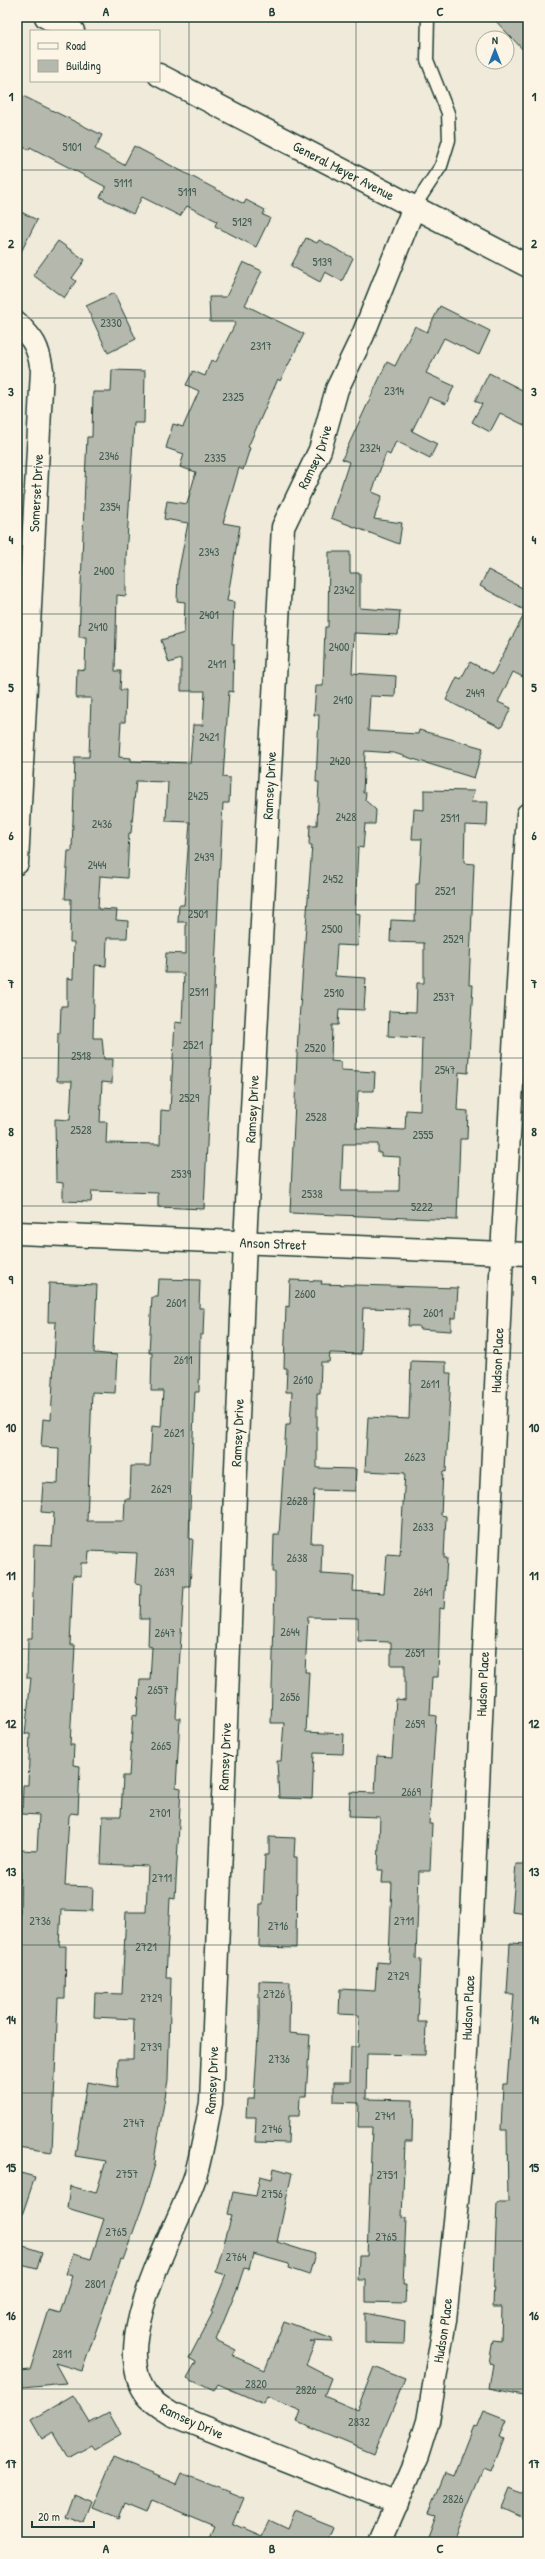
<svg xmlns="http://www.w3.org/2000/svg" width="545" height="2559" font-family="'Patrick Hand',sans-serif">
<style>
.building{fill:#b5b9ad;stroke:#1f3d34;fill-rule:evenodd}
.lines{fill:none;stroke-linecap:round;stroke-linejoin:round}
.lane-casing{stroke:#1f3d34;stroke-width:15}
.street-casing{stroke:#1f3d34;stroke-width:25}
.secondary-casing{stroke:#1f3d34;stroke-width:25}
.lane{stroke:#fcf5e5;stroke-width:12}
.street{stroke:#fcf5e5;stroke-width:22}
.secondary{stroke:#fcf5e5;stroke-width:22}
.grid{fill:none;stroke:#1f3d34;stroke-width:1;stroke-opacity:0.55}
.labels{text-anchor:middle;stroke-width:3;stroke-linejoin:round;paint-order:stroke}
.number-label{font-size:12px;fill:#445c52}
.street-label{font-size:14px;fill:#1f3d34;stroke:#fcf5e5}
.neatline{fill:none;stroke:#1f3d34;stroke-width:1.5}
.grid-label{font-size:13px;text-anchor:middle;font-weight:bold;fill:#1f3d34}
</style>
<rect width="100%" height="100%" fill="#efeada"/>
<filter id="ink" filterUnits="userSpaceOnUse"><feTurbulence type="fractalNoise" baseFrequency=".025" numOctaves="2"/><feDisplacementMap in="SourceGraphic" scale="8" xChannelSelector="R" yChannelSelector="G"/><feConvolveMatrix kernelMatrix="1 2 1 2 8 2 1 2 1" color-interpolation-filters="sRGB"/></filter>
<g filter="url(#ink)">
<g class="building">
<polygon points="492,17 528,17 528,55"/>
<polygon points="17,93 102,135 95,149 124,165 134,146 244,204 246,200 265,210 263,215 270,218 256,247 215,226 217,221 187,206 180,216 142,197 133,214 131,213 100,197 106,187 30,147 29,150 17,144"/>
<polygon points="17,210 37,220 17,260"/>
<polygon points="306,238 317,243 319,240 353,258 342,281 325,272 320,282 291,266"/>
<polygon points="58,241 85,260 72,278 76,281 64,298 33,275"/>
<path d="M243,262L262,271L245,305L304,334L280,381L278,379L248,447L250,448L243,470L239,468L223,523L240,526L227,601L234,602L232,644H234L233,692L229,691L223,777L230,778L229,803H223L219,882L204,1209L158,1207V1193L92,1191L91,1202L63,1201V1183L56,1182L55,1119L70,1120L72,1081H57L58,1033L60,1034L61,1006H67V978L73,979L74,942H70L71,899H65L68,851H72L75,757H89L91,698H76L77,669L85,670L86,637H79L85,481L87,437H92L93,392H111L112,370L145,371L144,423H134L126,558V596L117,595L115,671H121L120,690H126L125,722H121L119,757L131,758V761L190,763L193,725H203L205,691H181V659L169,663L161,640L184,633L185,602L177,601L178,574L188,523L164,519L167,501L187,504L196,472L180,467L184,454L166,448L173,424L183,427L199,391L186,385L193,371L205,376L211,360L216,362L236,322H210L209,297H226ZM136,781L168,782L166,821L190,822L184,905H179L178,922H186V954L166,953L165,973H184L182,1023L175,1022L170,1111L161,1110L160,1144L106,1143L107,1122H100L102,1082L112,1083L113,1059H104L102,1038H93L95,965L106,966L107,938H127L128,921L116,920L117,910L98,909L100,876L127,878L129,833H131Z"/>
<polygon points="114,293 136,339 108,353 86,306"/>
<polygon points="440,306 490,331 479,355 444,338 426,373 454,386 446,404 429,397 412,431 437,444 430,458 396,441 390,455 386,453 372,492 382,496 374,519 402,523 399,544 331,518 349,462 342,459 387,362 395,366 415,326 427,332"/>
<polygon points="489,373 528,393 528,427 500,413 490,432 472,422 482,404 475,401"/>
<path d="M329,552H350V573H360V608L400,611L398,635L354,633L352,673L396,676L395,697L370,696L368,731L418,734L419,730L483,748L474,778L394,753L365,751L363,793H366L365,800L376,810L375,824H365L363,848L358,847L355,913L360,914L358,946L337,945L335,976L366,978L364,1010L339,1009L338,1025H332L331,1061L341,1062V1070L375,1072L374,1091H358L356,1128L405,1130L406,1110L420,1111L422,1038L388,1036L389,1011L416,1012L417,983H424V943L390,942L391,920L415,921L416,884H419L422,839H412L414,809L424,810V790L474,791L471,802H488L487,826L465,825L464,863L474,864L469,985H473L468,1073L459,1072L457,1110L468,1111L467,1139H460L457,1220L290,1213L298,1034L312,845H309L310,825H317L319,782H316L319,715H314L316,686H323L325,627H328ZM343,1144H378V1153H381V1156L400,1157L399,1191H341Z"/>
<polygon points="488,570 528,591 528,667 523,677 513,672 498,702 511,708 501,728 446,700 457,677 461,679 470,662 493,674 526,611 480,586"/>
<polygon points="159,1279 200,1280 199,1308 204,1308 203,1335 200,1335 199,1392 195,1392 191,1479 189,1539 193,1539 190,1586 184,1586 176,1718 180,1718 176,1787 181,1788 175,1899 170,1898 166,1978 171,1978 168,2080 154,2160 156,2161 144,2202 123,2260 121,2259 82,2371 55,2363 66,2383 22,2387 20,2371 30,2370 49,2310 60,2313 72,2276 66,2274 73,2254 91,2259 104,2219 67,2208 70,2186 96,2193 106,2161 75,2156 87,2082 117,2087 118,2059 133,2059 134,2019 94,2017 95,1993 122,1994 126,1912 146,1912 148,1866 101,1864 103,1816 121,1816 123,1776 129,1776 133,1715 137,1716 140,1680 150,1680 152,1647 148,1646 149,1619 140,1619 141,1584 135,1583 137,1553 89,1551 88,1563 81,1563 81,1576 73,1575 70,1645 75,1645 70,1745 74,1745 73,1765 80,1766 78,1814 71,1813 69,1816 65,1886 93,1887 92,1911 61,1910 59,1946 66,1946 65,1998 58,1998 52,2152 17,2147 21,1850 37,1851 39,1815 22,1814 23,1785 28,1785 30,1734 25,1734 31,1678 27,1678 28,1638 32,1638 34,1545 52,1546 54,1513 41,1512 43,1483 58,1484 59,1448 41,1447 43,1419 51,1420 56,1322 48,1322 49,1283 97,1285 94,1353 117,1355 115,1393 92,1392 87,1521 124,1521 125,1499 130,1499 131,1466 150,1466 152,1426 161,1427 163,1391 151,1391 152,1353 149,1353 152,1297 158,1297"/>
<polygon points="290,1280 322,1281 321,1284 458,1288 456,1318 451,1318 451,1331 419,1329 419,1326 408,1326 409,1309 363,1308 361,1354 330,1353 329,1362 321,1362 320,1393 317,1393 317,1468 356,1469 355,1491 314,1490 311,1543 322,1543 321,1574 354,1576 353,1591 384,1593 387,1554 400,1555 405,1473 365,1471 368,1417 409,1419 411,1361 446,1362 446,1373 451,1373 446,1472 443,1471 441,1515 446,1516 444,1558 447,1558 444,1609 440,1608 438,1677 432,1677 430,1715 436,1716 429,1824 432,1824 430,1871 419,1871 416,1959 421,1960 418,2022 426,2022 425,2055 367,2054 366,2099 413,2100 412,2142 405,2142 402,2218 406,2218 403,2285 406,2285 405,2303 366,2302 366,2280 358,2280 359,2256 367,2256 372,2127 358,2127 359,2103 334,2102 334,2082 350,2082 351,2047 358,2047 359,2015 339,2014 340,1989 375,1991 377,1962 388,1963 389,1958 392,1883 382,1883 383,1870 378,1870 380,1817 349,1816 350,1792 375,1793 377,1756 392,1757 396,1699 405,1700 405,1665 391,1665 391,1642 358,1641 358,1618 308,1617 305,1672 309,1672 306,1732 344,1734 343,1754 314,1753 312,1799 279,1798 277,1761 281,1761 284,1723 271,1723 275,1587 275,1572 273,1572 274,1535 279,1535 286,1425 290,1425 292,1392 286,1392 287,1368 284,1368 286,1306 289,1307"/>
<polygon points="269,1837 295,1838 294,1857 297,1857 297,1866 296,1948 259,1947 260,1904 263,1904 265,1855 269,1855"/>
<polygon points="516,1864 528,1864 528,1914 512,1912"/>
<polygon points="510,1943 528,1944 528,2396 489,2388 493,2364 489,2363 493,2340 501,2341 502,2307 493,2307 497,2202 508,2202 507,2130 501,2130 503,2084 507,2084 514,1994 507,1994"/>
<polygon points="259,1981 290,1982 289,2033 310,2035 306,2096 300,2096 299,2116 289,2116 288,2143 255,2142 256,2117 246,2117 247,2099 254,2099 259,2020"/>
<polygon points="274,2168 292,2173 277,2242 315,2254 309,2275 288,2268 289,2264 253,2254 249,2269 244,2268 237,2289 216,2340 236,2350 233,2356 265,2370 284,2321 332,2339 332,2342 310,2341 315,2343 306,2365 331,2378 324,2396 357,2410 374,2367 405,2379 374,2454 297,2422 301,2411 267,2397 264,2404 218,2384 214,2391 187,2378 196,2362 189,2358 213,2312 211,2312 226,2275 216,2272 232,2215 228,2214 233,2192 256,2196 260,2176 272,2179"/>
<polygon points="17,2172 35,2177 20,2221 17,2221"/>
<polygon points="17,2244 42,2252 37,2269 17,2264"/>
<polygon points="365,2313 405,2321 404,2344 365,2343"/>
<polygon points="73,2395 90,2423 109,2413 121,2434 95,2449 92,2445 68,2458 53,2432 42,2439 31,2420"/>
<polygon points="483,2411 506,2420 499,2437 503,2439 490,2472 483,2469 453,2542 426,2542 436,2515 429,2513 445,2473 453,2476 473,2426 476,2428"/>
<polygon points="113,2458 176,2484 181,2473 244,2498 233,2524 261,2536 269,2520 288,2529 295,2512 335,2528 329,2542 207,2542 214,2526 152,2500 147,2513 125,2504 119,2519 92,2508"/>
<polygon points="510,2488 528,2496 528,2520 502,2508"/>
<polygon points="73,2494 92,2502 84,2523 65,2516"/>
</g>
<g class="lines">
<defs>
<polyline id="lane" points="414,207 441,166 449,140 448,113 427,60 428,17"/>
<g id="street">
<path d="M17,323C34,340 38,346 42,370L17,863"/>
<path id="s1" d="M17,1233L528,1254"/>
<path id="s2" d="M397,2504L173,2415C164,2409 154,2404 147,2395C107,2343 177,2231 195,2177C202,2153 206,2127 211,2103L245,1241L283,527L320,450L337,389L363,335L414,207"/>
<path id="s3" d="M380,2542L417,2456L428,2421L445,2320L461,2162L502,1253L528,814"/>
</g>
<g id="secondary">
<polyline points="46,17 73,31"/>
<path id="s4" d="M159,75L528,266"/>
</g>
</defs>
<use href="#lane" class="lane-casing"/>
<use href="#street" class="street-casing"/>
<use href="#secondary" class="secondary-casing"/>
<use href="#lane" class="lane"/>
<use href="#street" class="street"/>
<use href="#secondary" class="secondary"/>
</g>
</g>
<path class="grid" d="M189,17V2542M356,17V2542M17,170H528M17,318H528M17,466H528M17,614H528M17,762H528M17,910H528M17,1058H528M17,1206H528M17,1353H528M17,1501H528M17,1649H528M17,1797H528M17,1945H528M17,2093H528M17,2241H528M17,2389H528"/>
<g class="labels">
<g class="number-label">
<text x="72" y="151">5101</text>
<text x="123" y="187">5111</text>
<text x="187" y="196">5119</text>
<text x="242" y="226">5129</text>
<text x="322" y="266">5139</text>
<text x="111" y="327">2330</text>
<text x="261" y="350">2317</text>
<text x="394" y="395">2314</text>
<text x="233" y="401">2325</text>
<text x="370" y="452">2324</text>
<text x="109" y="460">2346</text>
<text x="215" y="462">2335</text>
<text x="110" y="511">2354</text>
<text x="209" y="556">2343</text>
<text x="104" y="575">2400</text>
<text x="344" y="594">2342</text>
<text x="209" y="619">2401</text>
<text x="98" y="631">2410</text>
<text x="339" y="651">2400</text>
<text x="217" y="668">2411</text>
<text x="475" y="697">2449</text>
<text x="343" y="704">2410</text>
<text x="209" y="741">2421</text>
<text x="340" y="765">2420</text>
<text x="198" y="800">2425</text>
<text x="346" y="821">2428</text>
<text x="450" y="822">2511</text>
<text x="102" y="828">2436</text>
<text x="204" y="861">2439</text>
<text x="97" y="869">2444</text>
<text x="333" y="883">2452</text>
<text x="445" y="895">2521</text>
<text x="198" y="918">2501</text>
<text x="332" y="933">2500</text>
<text x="453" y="943">2529</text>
<text x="199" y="996">2511</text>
<text x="334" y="997">2510</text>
<text x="444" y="1001">2537</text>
<text x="193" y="1049">2521</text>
<text x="315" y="1052">2520</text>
<text x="81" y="1060">2518</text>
<text x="445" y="1074">2547</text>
<text x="189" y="1102">2529</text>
<text x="316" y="1121">2528</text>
<text x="81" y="1134">2528</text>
<text x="423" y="1139">2555</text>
<text x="181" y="1178">2539</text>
<text x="312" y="1198">2538</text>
<text x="422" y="1211">5222</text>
<text x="305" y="1298">2600</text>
<text x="176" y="1307">2601</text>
<text x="433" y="1317">2601</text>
<text x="183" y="1364">2611</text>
<text x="303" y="1384">2610</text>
<text x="430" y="1388">2611</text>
<text x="174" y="1437">2621</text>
<text x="415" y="1461">2623</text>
<text x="161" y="1493">2629</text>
<text x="297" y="1505">2628</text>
<text x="423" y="1531">2633</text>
<text x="297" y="1562">2638</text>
<text x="164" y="1576">2639</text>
<text x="423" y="1596">2641</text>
<text x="290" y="1636">2644</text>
<text x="165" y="1637">2647</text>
<text x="415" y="1657">2651</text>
<text x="158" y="1694">2657</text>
<text x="290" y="1701">2656</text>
<text x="415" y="1728">2659</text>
<text x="161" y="1750">2665</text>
<text x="411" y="1796">2669</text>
<text x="160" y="1817">2701</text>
<text x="162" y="1882">2711</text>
<text x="40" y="1925">2736</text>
<text x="404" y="1925">2711</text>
<text x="278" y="1930">2716</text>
<text x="146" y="1951">2721</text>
<text x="398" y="1980">2729</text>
<text x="274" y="1998">2726</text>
<text x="151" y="2002">2729</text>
<text x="151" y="2051">2739</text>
<text x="279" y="2063">2736</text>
<text x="385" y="2120">2741</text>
<text x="134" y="2127">2747</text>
<text x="272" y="2133">2746</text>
<text x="127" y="2178">2757</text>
<text x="387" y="2179">2751</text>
<text x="272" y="2198">2756</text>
<text x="116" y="2236">2765</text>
<text x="386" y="2241">2765</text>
<text x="236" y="2261">2764</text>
<text x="95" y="2288">2801</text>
<text x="62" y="2358">2811</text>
<text x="256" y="2388">2820</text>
<text x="306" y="2394">2826</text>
<text x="359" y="2426">2832</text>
<text x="453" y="2503">2826</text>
</g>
<g class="street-label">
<text dy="5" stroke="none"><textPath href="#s4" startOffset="208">General Meyer Avenue</textPath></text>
<text dy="5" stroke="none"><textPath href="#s2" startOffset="2236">Ramsey Drive</textPath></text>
<text transform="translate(36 493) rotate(-87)" y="5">Somerset Drive</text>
<text dy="5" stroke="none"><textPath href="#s2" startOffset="1900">Ramsey Drive</textPath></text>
<text dy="5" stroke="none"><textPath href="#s2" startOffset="1576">Ramsey Drive</textPath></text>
<text dy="5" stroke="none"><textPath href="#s1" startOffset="256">Anson Street</textPath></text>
<text dy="5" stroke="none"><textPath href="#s3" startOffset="1194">Hudson Place</textPath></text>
<text dy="5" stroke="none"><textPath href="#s2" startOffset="1252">Ramsey Drive</textPath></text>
<text dy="5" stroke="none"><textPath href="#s3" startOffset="870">Hudson Place</textPath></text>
<text dy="5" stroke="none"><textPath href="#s2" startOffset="928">Ramsey Drive</textPath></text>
<text dy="5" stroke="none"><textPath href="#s3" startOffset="546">Hudson Place</textPath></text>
<text dy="5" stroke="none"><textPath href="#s2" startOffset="604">Ramsey Drive</textPath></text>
<text dy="5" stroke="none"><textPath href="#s3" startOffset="222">Hudson Place</textPath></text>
<text transform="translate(192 2421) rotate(24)" y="5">Ramsey Drive</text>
</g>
</g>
<rect width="545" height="2559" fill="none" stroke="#fcf5e5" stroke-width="44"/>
<rect x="30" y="30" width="130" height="52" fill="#fcf5e5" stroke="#a4ab9e"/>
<rect x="38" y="43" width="20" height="6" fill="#fcf5e5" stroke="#a4ab9e"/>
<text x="66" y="50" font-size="12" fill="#1f3d34">Road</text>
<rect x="38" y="60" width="20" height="12" fill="#b5b9ad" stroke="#a4ab9e"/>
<text x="66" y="70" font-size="12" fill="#1f3d34">Building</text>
<g transform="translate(495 50)"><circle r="19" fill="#fcf5e5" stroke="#a4ab9e"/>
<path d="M0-3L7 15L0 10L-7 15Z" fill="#1f6fb2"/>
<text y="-6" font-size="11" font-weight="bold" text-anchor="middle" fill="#1f3d34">N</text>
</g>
<path d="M32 2521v6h62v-6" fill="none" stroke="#1f3d34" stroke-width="2"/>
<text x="38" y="2521" font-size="12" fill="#1f3d34" stroke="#fcf5e5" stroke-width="3" paint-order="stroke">20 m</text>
<rect x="22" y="22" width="501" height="2515" class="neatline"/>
<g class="grid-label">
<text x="106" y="16">A</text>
<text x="272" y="16">B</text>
<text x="440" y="16">C</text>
<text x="11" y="101">1</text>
<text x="534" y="101">1</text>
<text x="11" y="248">2</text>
<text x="534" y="248">2</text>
<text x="11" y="396">3</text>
<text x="534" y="396">3</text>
<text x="11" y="544">4</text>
<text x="534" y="544">4</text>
<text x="11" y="692">5</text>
<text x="534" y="692">5</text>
<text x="11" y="840">6</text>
<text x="534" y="840">6</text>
<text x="11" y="988">7</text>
<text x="534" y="988">7</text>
<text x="11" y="1136">8</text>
<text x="534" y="1136">8</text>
<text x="11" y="1284">9</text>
<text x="534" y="1284">9</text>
<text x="11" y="1432">10</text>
<text x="534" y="1432">10</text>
<text x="11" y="1580">11</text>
<text x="534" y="1580">11</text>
<text x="11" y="1728">12</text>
<text x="534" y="1728">12</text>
<text x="11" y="1876">13</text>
<text x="534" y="1876">13</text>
<text x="11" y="2024">14</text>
<text x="534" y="2024">14</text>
<text x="11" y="2172">15</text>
<text x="534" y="2172">15</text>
<text x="11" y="2320">16</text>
<text x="534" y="2320">16</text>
<text x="11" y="2468">17</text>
<text x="534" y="2468">17</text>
<text x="106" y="2553">A</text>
<text x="272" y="2553">B</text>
<text x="440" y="2553">C</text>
</g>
</svg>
